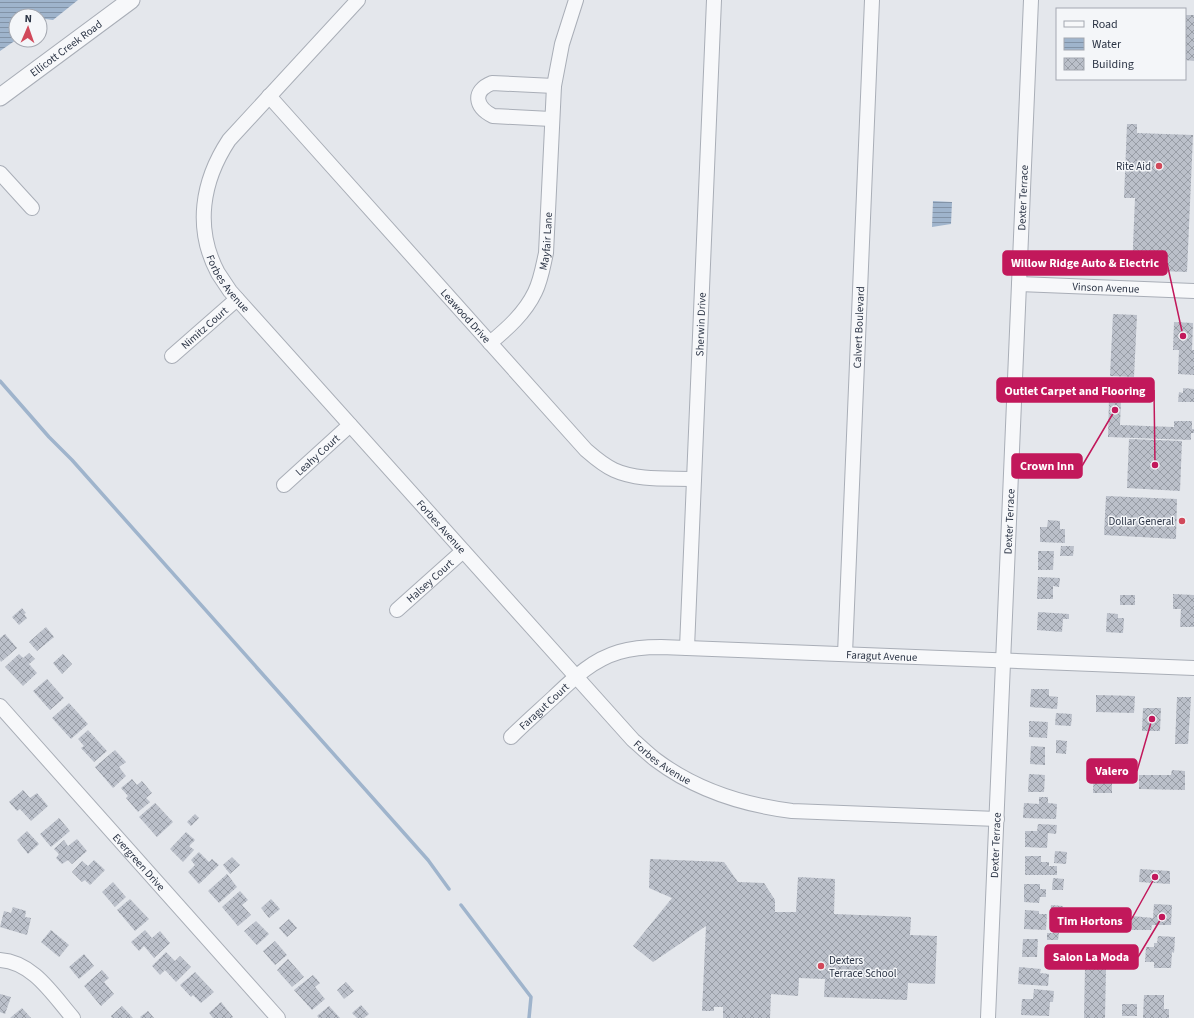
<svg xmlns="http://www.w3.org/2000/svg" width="1194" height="1018" font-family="'Source Sans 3',sans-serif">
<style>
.water{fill:url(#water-rules)}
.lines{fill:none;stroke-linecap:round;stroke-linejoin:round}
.stream{stroke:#9fb4cc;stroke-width:3.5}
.building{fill:url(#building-cross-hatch)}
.minor-casing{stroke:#a9aeb7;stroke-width:16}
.tertiary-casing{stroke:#a9aeb7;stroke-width:19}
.minor{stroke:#f7f8fa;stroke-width:14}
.tertiary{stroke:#f7f8fa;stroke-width:17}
.poi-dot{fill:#d1495b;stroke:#f4f6f9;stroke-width:1.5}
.labels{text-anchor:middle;stroke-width:3;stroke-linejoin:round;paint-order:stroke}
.street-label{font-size:11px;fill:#2b3445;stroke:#f4f6f9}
.poi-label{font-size:11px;fill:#2b3445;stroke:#f4f6f9;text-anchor:end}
.leader{fill:none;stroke:#c2185b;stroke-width:1.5}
.callout-dot{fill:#c2185b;stroke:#f4f6f9;stroke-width:1.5}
.callout{fill:#c2185b;stroke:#c2185b;stroke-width:1.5}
.callout-label{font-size:12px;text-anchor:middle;font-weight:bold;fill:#fff}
</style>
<defs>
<pattern id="water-rules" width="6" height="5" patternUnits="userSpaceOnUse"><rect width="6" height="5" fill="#9fb4cc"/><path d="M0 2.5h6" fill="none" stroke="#8293a7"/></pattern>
<pattern id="building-cross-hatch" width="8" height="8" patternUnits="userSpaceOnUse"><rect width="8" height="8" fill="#bbc0ca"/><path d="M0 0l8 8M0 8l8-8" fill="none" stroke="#989da6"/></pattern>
</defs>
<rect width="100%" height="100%" fill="#e4e7ec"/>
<g class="water">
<polygon points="0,0 78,0 53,20 45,19 40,23 40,16 16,16 16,40 0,51"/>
<polygon points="933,201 952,202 951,224 932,227"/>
</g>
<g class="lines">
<g class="stream">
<polyline points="0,381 49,437 72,460 428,860 449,889"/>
<polyline points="461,905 531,997 529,1018"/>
</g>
</g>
<g class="building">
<polygon points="1185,15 1194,15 1194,61 1185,60"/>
<polygon points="1127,124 1137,124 1137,133 1193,135 1187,272 1132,270 1135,198 1124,198"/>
<polygon points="1113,314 1137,315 1134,377 1110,376"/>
<polygon points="1174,322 1193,323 1192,350 1194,350 1194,375 1178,374 1179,350 1173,350"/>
<polygon points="1183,388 1194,389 1194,402 1178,402 1179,392 1183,393"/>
<polygon points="1109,399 1121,399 1120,425 1174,427 1174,421 1192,421 1192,429 1194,429 1194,433 1191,433 1191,440 1108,437"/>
<polygon points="1129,439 1182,441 1180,491 1127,488"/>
<polygon points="1106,496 1177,499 1176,539 1104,535"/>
<polygon points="1048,520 1060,521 1060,529 1065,529 1065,543 1040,542 1040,527 1047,527"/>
<polygon points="1061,546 1074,546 1073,556 1060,556"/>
<polygon points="1038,551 1054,551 1053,570 1038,570"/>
<polygon points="1038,577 1060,578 1059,587 1053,586 1053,599 1037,599"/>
<polygon points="1173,594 1194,595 1194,627 1180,627 1181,609 1173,609"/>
<rect x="1120" y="595" width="15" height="10"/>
<polygon points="22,608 26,613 24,614 27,618 19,625 12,617"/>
<polygon points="1038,612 1069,614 1069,619 1063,619 1062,632 1037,630"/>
<polygon points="1107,613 1118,614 1118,618 1124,618 1123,633 1106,632"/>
<polygon points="46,627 54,637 37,651 29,642"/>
<polygon points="5,634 17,648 1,662 0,660 0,638"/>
<polygon points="29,653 35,659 29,664 37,673 23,686 5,667 19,654 23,658"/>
<polygon points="63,654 72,664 62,674 53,663"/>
<polygon points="47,679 64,698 50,710 33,691"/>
<polygon points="1031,689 1049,689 1049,696 1058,697 1057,709 1030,707"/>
<polygon points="1096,695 1135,696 1134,713 1096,712"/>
<polygon points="1177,697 1191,697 1188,744 1175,744"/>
<polygon points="69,703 88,724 71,739 52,718"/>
<polygon points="1143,708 1161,708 1160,731 1142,731"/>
<polygon points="1056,713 1072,714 1071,726 1055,725"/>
<polygon points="1029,721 1048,722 1047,738 1029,737"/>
<polygon points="88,730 107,751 94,762 81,748 84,746 78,739"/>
<polygon points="1056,740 1067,741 1066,754 1056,753"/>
<polygon points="1031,746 1045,747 1045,765 1030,764"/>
<polygon points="115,750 126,762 119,767 126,776 113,788 95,767"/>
<polygon points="1094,762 1112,762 1112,793 1093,793"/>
<polygon points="1172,770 1185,771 1185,790 1139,789 1139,775 1171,775"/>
<polygon points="1029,774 1045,775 1044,792 1028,792"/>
<polygon points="132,779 137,785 142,781 152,793 146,798 150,802 138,812 126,798 128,796 121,788"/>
<polygon points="23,790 30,798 37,793 48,806 31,821 20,809 17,811 9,802"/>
<polygon points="1039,797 1048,797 1048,803 1057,804 1056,819 1023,818 1024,803 1039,804"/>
<polygon points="155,803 173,822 157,837 139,817"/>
<polygon points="195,814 199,818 191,826 187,822"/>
<polygon points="59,818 70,831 51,847 40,834"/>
<polygon points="1038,824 1057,825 1056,834 1048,833 1047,848 1025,847 1025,831 1037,831"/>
<polygon points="27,831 39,844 28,854 17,840"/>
<polygon points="186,832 195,840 189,846 194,850 183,862 170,849"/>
<polygon points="77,839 87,851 72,864 68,860 62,864 56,858 59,854 54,849 64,840 68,846"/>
<polygon points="1055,851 1067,852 1066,864 1054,863"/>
<polygon points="199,852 209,862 212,859 219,865 199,884 188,872 195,865 191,860"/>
<polygon points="1025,856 1041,856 1041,862 1049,862 1049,866 1057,866 1057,875 1025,875"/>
<polygon points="232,857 240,865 230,874 223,865"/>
<polygon points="650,859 724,862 738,882 764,883 775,900 775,912 796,912 798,877 835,879 834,914 911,917 910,935 937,936 935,984 908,983 907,1000 824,997 825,979 799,978 798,996 771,994 770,1018 723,1018 723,1007 714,1007 714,1011 702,1011 706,926 653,962 633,946 672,898 649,888"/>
<polygon points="94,860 105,870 90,885 85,880 82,882 72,872 82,861 88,866"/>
<polygon points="1140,869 1170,871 1170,884 1139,882"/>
<polygon points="227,874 237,887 219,903 208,891"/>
<polygon points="1053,878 1064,879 1063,890 1052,890"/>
<polygon points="113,882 126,897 115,907 102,892"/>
<polygon points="1024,884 1040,884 1040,889 1046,889 1046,897 1040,897 1039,903 1024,902"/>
<polygon points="240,891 248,900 242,905 251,915 238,926 222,907"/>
<polygon points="130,899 149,919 135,931 117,910"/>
<polygon points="271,899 280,909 269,918 261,908"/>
<polygon points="1154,904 1172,905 1171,925 1152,925 1151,930 1132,930 1132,916 1153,918"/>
<polygon points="1051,905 1063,906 1062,918 1050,917"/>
<polygon points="13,907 26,911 25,917 31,918 27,935 0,927 4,911 11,913"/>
<polygon points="1025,910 1039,911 1039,914 1047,914 1046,930 1024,929"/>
<polygon points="289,919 297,928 287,937 279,928"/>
<polygon points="256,921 269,934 257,945 244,931"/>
<polygon points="51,930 69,945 59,957 41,942"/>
<polygon points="145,930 152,938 160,931 170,943 154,958 144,946 139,951 131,942"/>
<polygon points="1047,933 1059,933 1058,940 1047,940"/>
<polygon points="1158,936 1175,937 1174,953 1172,952 1171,968 1154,968 1154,962 1145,962 1146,947 1154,947 1154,943 1157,943"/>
<polygon points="1023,939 1038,939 1037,957 1022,957"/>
<polygon points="275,941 287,955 275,965 263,951"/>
<polygon points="166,952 175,961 180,956 191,967 176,982 165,970 160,975 152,966"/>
<polygon points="84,954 94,966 79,979 69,967"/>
<polygon points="288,959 304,977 292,987 277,970"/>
<polygon points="1019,967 1041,969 1040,973 1049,974 1048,986 1018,984"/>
<polygon points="1085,968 1106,968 1105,1018 1084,1018"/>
<polygon points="102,970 109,978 104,982 114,994 101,1006 84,986"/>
<polygon points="195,972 214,992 201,1003 193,995 191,997 180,985"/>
<polygon points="313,975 320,983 315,987 325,999 312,1010 294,990"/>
<polygon points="346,982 354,991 344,999 337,990"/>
<polygon points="1034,989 1054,991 1053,1002 1050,1002 1049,1016 1021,1015 1022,999 1033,999"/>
<polygon points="0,994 11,997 5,1014 0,1012"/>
<polygon points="1144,995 1164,995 1164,1009 1169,1009 1169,1018 1143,1018"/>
<polygon points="221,1002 233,1017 232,1018 213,1018 209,1013"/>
<rect x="1122" y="1004" width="15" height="12"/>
<polygon points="361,1005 369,1014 364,1018 357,1018 352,1013"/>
<polygon points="122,1006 133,1018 112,1018 111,1016"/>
<polygon points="329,1006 340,1018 319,1018 317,1016"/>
<polygon points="22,1008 31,1018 10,1018"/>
<polygon points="148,1011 154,1018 141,1018 140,1017"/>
</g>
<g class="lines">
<defs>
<g id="minor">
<path id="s1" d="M358,0L229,140C202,181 194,228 218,273C222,279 226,285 230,291L633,740C640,746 648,754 656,760C696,790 744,805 792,811L997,819"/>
<path id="s2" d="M269,96L586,450C594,457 603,465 614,470C638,481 668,478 694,479"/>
<path d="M551,119L493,116C475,107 472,91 492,83L554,86"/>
<polyline points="0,173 32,208"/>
<path id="s3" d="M1019,284L1194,291"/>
<path id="s4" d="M490,343C507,329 525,313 535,292C541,280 543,266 546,253L554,86L562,44L576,0"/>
<path id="s5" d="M172,356L237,299"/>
<path id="s6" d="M284,485L350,425"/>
<path id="s7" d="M397,610L463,551"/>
<path id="s8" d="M687,648L714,0"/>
<path id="s9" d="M845,654L872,0"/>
<path id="s10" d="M0,706L278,1018"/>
<path id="s11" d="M511,737C525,723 540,710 554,697C574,678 592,660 619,652C632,648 647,647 661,647L1194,668"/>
<path d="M0,960C33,962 53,995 73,1018"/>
<path id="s12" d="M988,1018L1031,0"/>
</g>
<g id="tertiary">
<path id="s13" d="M0,97L131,0"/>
</g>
</defs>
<use href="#minor" class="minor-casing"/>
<use href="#tertiary" class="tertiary-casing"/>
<use href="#minor" class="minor"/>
<use href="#tertiary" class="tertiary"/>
</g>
<g class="poi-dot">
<circle cx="1159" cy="166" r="4"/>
<circle cx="1182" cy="521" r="4"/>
<circle cx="821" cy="966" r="4"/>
</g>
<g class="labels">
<g class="street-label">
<text dy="4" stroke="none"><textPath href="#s13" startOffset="82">Ellicott Creek Road</textPath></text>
<text dy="4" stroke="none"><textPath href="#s12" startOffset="821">Dexter Terrace</textPath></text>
<text dy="4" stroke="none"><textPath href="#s4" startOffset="121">Mayfair Lane</textPath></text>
<text dy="4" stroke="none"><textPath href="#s1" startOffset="345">Forbes Avenue</textPath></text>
<text dy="4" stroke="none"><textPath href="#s3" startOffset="87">Vinson Avenue</textPath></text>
<text dy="4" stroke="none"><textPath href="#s2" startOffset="295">Leawood Drive</textPath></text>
<text dy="4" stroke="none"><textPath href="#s8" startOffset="324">Sherwin Drive</textPath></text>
<text dy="4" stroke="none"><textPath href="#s9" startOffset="327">Calvert Boulevard</textPath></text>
<text dy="4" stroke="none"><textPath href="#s5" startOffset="43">Nimitz Court</textPath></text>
<text dy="4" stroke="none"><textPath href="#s6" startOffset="45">Leahy Court</textPath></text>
<text dy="4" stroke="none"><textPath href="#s12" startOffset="497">Dexter Terrace</textPath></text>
<text dy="4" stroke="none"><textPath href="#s1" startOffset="669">Forbes Avenue</textPath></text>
<text dy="4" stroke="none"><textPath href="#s7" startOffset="44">Halsey Court</textPath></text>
<text dy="4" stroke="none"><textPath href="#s11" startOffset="402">Faragut Avenue</textPath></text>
<text dy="4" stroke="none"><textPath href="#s11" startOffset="45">Faragut Court</textPath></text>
<text dy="4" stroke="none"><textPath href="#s1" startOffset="993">Forbes Avenue</textPath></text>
<text dy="4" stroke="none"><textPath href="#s12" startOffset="173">Dexter Terrace</textPath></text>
<text dy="4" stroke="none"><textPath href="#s10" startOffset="209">Evergreen Drive</textPath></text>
</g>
<g class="poi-label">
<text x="1151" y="170">Rite Aid</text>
<text x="1174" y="525">Dollar General</text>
<text x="829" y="964" text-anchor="start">Dexters<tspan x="829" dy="13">Terrace School</tspan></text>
</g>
</g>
<path class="leader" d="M1183 336L1167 263M1155 465L1154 390M1115 410L1082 466M1152 719L1137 771M1155 877L1131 920M1162 917L1138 957"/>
<g class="callout-dot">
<circle cx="1183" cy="336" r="4"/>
<circle cx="1155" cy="465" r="4"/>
<circle cx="1115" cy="410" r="4"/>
<circle cx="1152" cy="719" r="4"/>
<circle cx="1155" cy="877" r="4"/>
<circle cx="1162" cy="917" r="4"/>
</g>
<g class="callout">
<rect x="1003" y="251" width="164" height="24" rx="4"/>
<rect x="997" y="378" width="157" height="24" rx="4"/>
<rect x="1012" y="454" width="70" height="24" rx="4"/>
<rect x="1087" y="759" width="50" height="24" rx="4"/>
<rect x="1050" y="908" width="81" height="24" rx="4"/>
<rect x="1045" y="945" width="93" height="24" rx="4"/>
</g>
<g class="callout-label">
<text x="1085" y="267">Willow Ridge Auto &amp; Electric</text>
<text x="1075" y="395">Outlet Carpet and Flooring</text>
<text x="1047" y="470">Crown Inn</text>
<text x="1112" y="775">Valero</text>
<text x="1090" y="925">Tim Hortons</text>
<text x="1091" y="961">Salon La Moda</text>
</g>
<rect x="1056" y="8" width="130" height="72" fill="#f4f6f9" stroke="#a4a8b1"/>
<rect x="1064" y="21" width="20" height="6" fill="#f7f8fa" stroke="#a4a8b1"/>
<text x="1092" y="28" font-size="12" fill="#2b3445">Road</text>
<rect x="1064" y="38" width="20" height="12" fill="url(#water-rules)" stroke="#a4a8b1"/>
<text x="1092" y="48" font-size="12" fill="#2b3445">Water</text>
<rect x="1064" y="58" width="20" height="12" fill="url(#building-cross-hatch)" stroke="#a4a8b1"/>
<text x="1092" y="68" font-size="12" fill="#2b3445">Building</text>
<g transform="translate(28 28) rotate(2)"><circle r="19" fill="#f4f6f9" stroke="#a4a8b1"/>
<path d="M0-3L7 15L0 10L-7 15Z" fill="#d1495b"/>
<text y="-6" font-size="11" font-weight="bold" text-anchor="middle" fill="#2b3445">N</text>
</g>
</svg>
